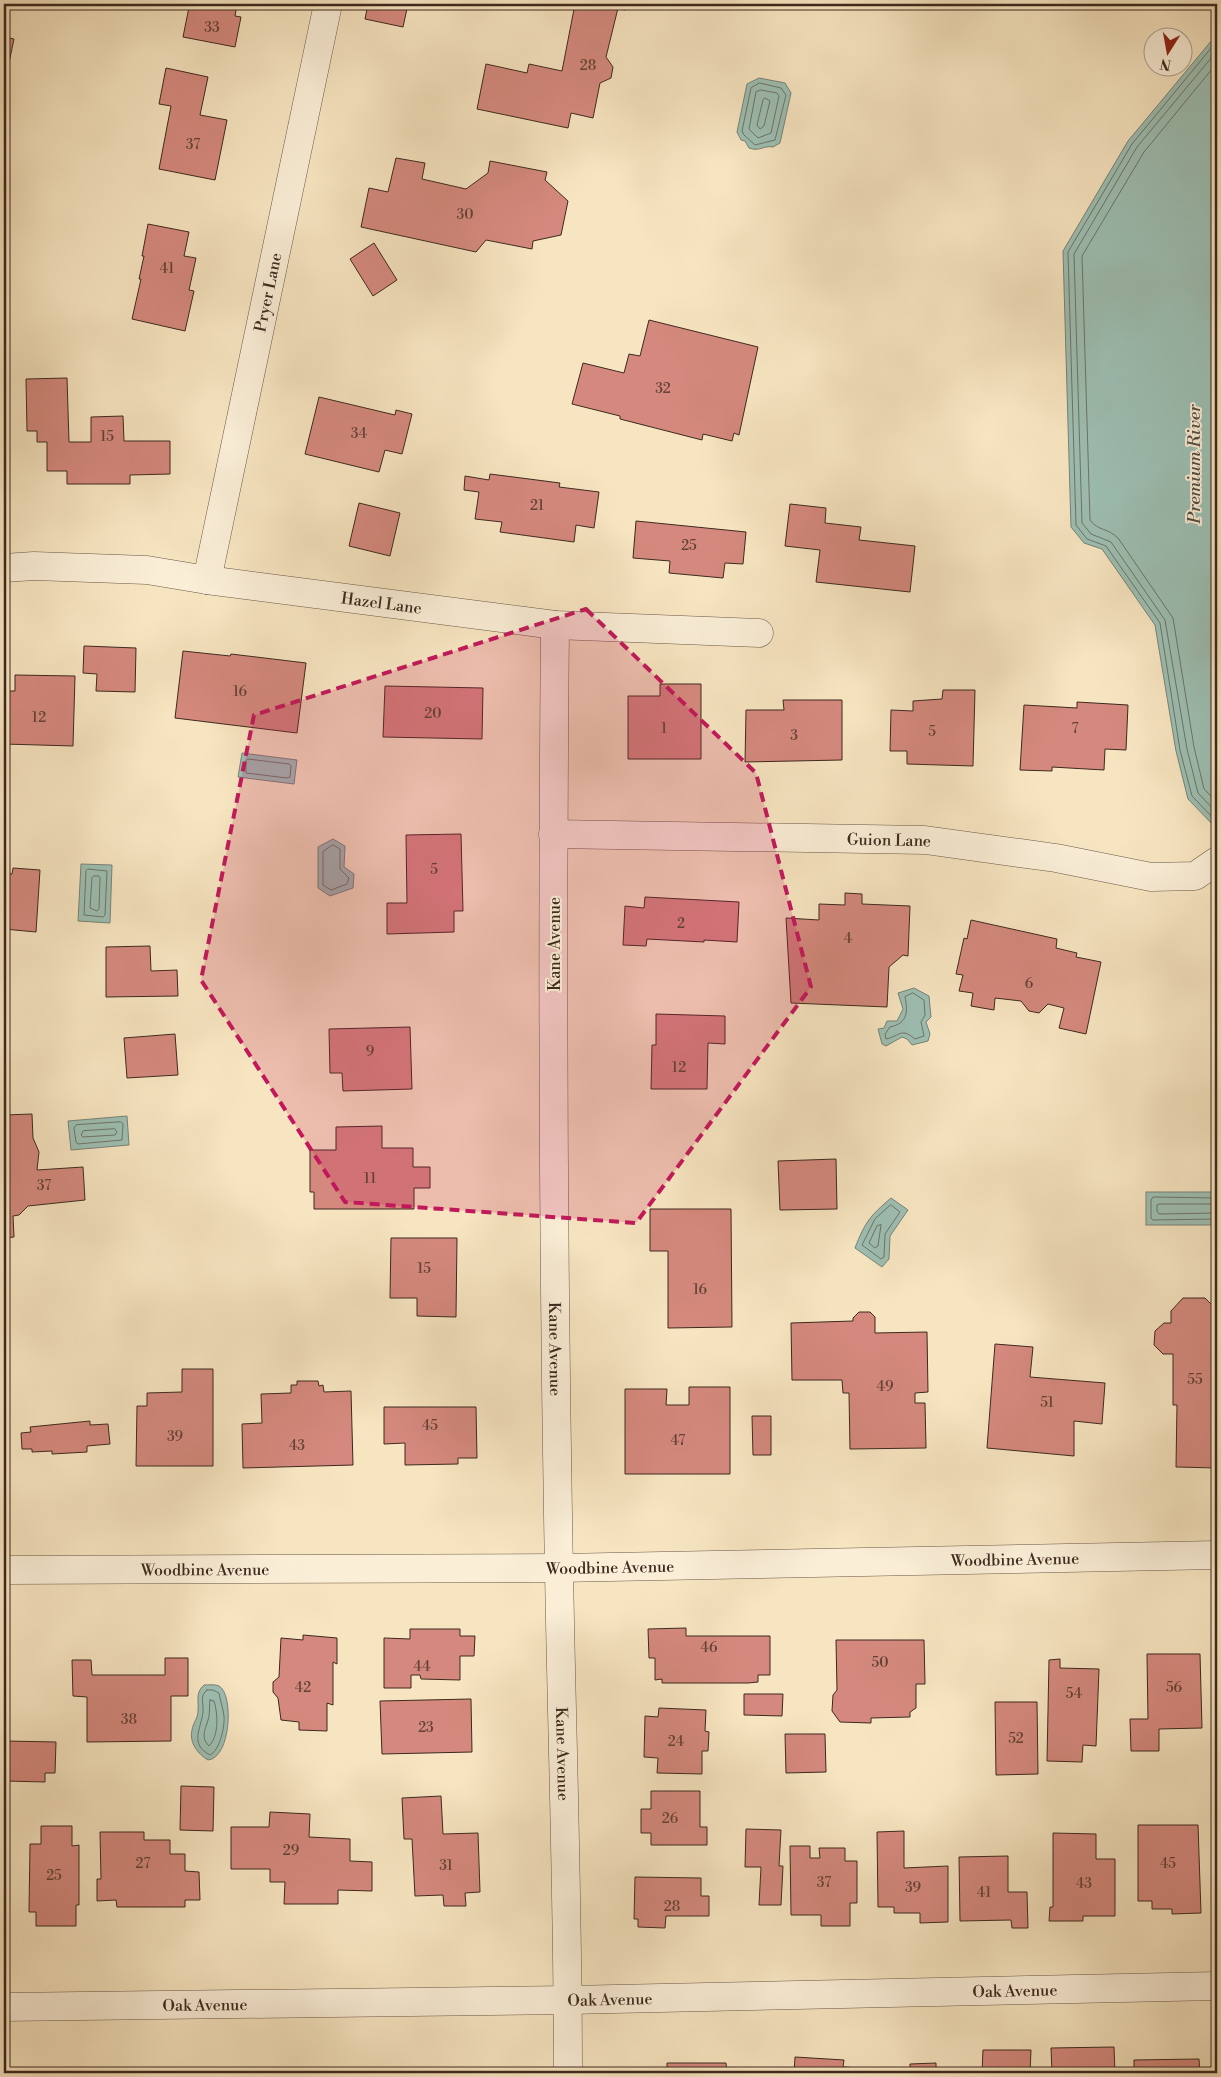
<svg xmlns="http://www.w3.org/2000/svg" width="1221" height="2077" font-family="'Libre Bodoni',serif">
<style>
.water{fill:#9dbfb3;stroke:#778377}
.lines{fill:none;stroke-linecap:round;stroke-linejoin:round}
.shore{stroke:#6d7468;stroke-width:1}
.building{fill:#d5897e;stroke:#3d291e}
.minor-casing{stroke:#6c5847;stroke-width:29}
.minor{stroke:#faeed7;stroke-width:28}
.marked{fill:#c2185b;fill-opacity:0.2;stroke:#c2185b;stroke-width:4;stroke-dasharray:10 6;stroke-linejoin:round}
.labels{text-anchor:middle;stroke-width:4;stroke-linejoin:round;paint-order:stroke}
.number-label{font-size:14px;fill:#634136}
.street-label{font-size:16px;fill:#3d291e;stroke:#faeed7}
.water-label{font-size:18px;font-style:italic;fill:#554e43;stroke:#faeed7}
</style>
<rect width="100%" height="100%" fill="#f7e5c1"/>
<filter id="stains"><feTurbulence type="fractalNoise" baseFrequency=".004" numOctaves="4"/><feColorMatrix values="0 0 0 0 .2 0 0 0 0 .09 0 0 0 0 .02 0 0 0 .5 -.17"/></filter>
<radialGradient id="worn" r=".72"><stop offset=".6" stop-color="#630" stop-opacity="0"/><stop offset="1" stop-color="#630" stop-opacity=".3"/></radialGradient>
<g class="water">
<polygon points="1217,34 1217,829 1188,799 1176,751 1155,625 1102,549 1084,543 1071,527 1063,251 1128,141"/>
<path d="M759,78L785,83L791,93L780,143L773,147C764,145 760,152 749,148L745,141L741,140L737,132L747,84Z"/>
<polygon points="242,753 297,760 294,784 238,777"/>
<polygon points="333,839 345,846 344,867 354,874 353,888 330,896 318,888 318,847"/>
<polygon points="81,864 112,865 110,923 78,921"/>
<polygon points="914,988 929,996 931,1017 926,1022 930,1034 928,1041 912,1045 907,1039 902,1037 886,1046 882,1044 878,1029 884,1028 887,1021 897,1021 903,1009 898,993"/>
<polygon points="127,1116 129,1145 71,1150 68,1121"/>
<rect x="1146" y="1192" width="69" height="33"/>
<path d="M891,1198L908,1210L890,1236L889,1259L882,1267L855,1248C865,1222 870,1216 891,1198Z"/>
<path d="M204,1685C209,1685 215,1684 219,1686C234,1694 231,1758 208,1760C198,1754 189,1743 192,1730C193,1723 198,1718 198,1711C199,1701 195,1693 204,1685Z"/>
</g>
<g class="lines">
<g class="shore">
<polyline points="1217,41 1132,144 1068,252 1076,525 1087,539 1106,546 1160,623 1180,750 1192,796 1217,822"/>
<polyline points="1217,51 1137,147 1074,254 1082,523 1091,534 1111,542 1165,620 1187,749 1198,793 1217,813"/>
<path d="M1217,63L1144,152L1082,256L1090,520C1098,531 1108,528 1118,538L1173,618L1194,747L1204,789L1217,802"/>
<polygon points="760,83 781,88 786,95 775,140 755,145 744,135 742,131 751,88"/>
<polygon points="761,90 777,93 779,96 771,133 758,138 749,129 756,92"/>
<polygon points="765,98 770,101 764,126 760,129 757,125 763,100"/>
<polygon points="248,759 289,764 291,766 290,777 287,778 246,773 246,761"/>
<polygon points="333,845 340,849 340,869 349,878 347,884 331,890 323,885 323,852"/>
<polygon points="88,869 107,871 105,915 103,917 84,915 86,871"/>
<polygon points="94,876 99,876 100,878 99,909 97,911 90,908 92,878"/>
<path d="M913,993L924,1000L925,1015L921,1022L924,1036L915,1039C901,1027 900,1036 886,1039L885,1034L890,1027C908,1023 908,1012 905,997Z"/>
<polygon points="121,1122 123,1124 122,1140 78,1144 76,1142 74,1128 76,1125"/>
<polygon points="115,1129 117,1132 115,1135 83,1137 81,1135 83,1131"/>
<polyline points="1217,1198 1153,1197 1151,1200 1151,1218 1153,1220 1217,1219"/>
<polyline points="1217,1204 1159,1204 1157,1205 1157,1211 1159,1214 1217,1213"/>
<polygon points="891,1205 900,1212 885,1234 884,1257 881,1259 862,1245 875,1219"/>
<polygon points="881,1225 878,1246 875,1248 869,1243 877,1226"/>
<path d="M207,1690H213L219,1693C220,1700 223,1708 224,1716C225,1726 220,1750 210,1755C189,1744 201,1729 203,1712C204,1704 199,1696 207,1690Z"/>
<path d="M210,1700L214,1701C218,1714 219,1736 209,1746C199,1736 207,1727 209,1716C210,1711 209,1705 210,1700Z"/>
</g>
</g>
<g class="building">
<polygon points="177,4 237,4 235,16 241,17 235,47 183,37 189,7"/>
<polygon points="368,4 408,4 403,27 365,19"/>
<polygon points="575,4 634,4 625,10 618,8 606,57 613,67 611,78 600,83 593,118 571,113 568,128 477,109 486,64 527,73 529,64 562,71"/>
<polygon points="4,37 14,39 7,72 4,71"/>
<polygon points="166,68 208,77 200,115 227,120 215,180 159,169 171,106 159,104"/>
<polygon points="396,158 425,163 422,179 466,189 488,173 490,161 547,172 545,180 568,201 561,235 533,241 532,249 486,240 476,252 361,227 369,188 388,192"/>
<polygon points="148,224 189,232 184,256 196,258 189,290 194,291 185,331 132,319 141,279 139,279 144,256 142,256"/>
<polygon points="374,243 397,280 373,296 350,259"/>
<polygon points="649,320 758,347 739,435 734,433 732,441 703,434 702,440 620,419 620,416 572,404 583,363 624,373 629,354 640,356"/>
<polygon points="67,378 69,442 91,442 91,417 123,416 124,441 170,441 170,474 130,475 130,484 67,484 67,471 47,471 47,442 37,442 37,431 27,431 26,379"/>
<polygon points="319,397 395,415 396,410 412,414 402,454 385,450 379,472 305,454"/>
<rect x="4" y="444" width="2" height="55"/>
<polygon points="490,474 560,483 559,487 599,492 594,528 576,525 574,542 500,532 502,522 475,519 479,492 464,490 465,476 489,480"/>
<polygon points="359,503 400,513 390,556 349,546"/>
<polygon points="790,504 826,508 825,523 861,527 859,540 915,546 910,592 816,582 820,550 785,546"/>
<polygon points="636,521 746,532 743,564 725,563 723,578 669,573 670,561 633,558"/>
<polygon points="84,646 136,648 135,692 96,691 97,674 83,673"/>
<polygon points="183,651 230,656 231,654 306,663 297,733 175,718"/>
<polygon points="15,675 75,676 73,746 4,744 4,691 15,691"/>
<polygon points="660,684 701,684 701,759 628,759 628,696 660,696"/>
<polygon points="385,686 483,688 482,739 383,737"/>
<polygon points="943,690 975,690 973,766 907,764 907,751 890,751 891,710 913,711 913,701 942,699"/>
<polygon points="783,700 842,700 842,760 745,762 746,710 784,710"/>
<polygon points="1077,702 1128,705 1126,750 1105,749 1104,770 1052,767 1052,771 1020,770 1024,705 1077,708"/>
<polygon points="461,834 463,911 454,911 454,932 387,934 387,903 407,903 406,835"/>
<polygon points="13,868 40,870 36,932 4,929 4,873 12,874"/>
<polygon points="845,893 862,894 862,904 910,906 908,956 903,955 889,967 887,1007 791,1003 786,918 819,920 819,904 845,905"/>
<polygon points="645,897 739,902 737,942 704,940 704,942 647,939 646,946 623,945 625,906 644,908"/>
<polygon points="971,920 1057,939 1056,948 1077,953 1076,957 1101,962 1086,1034 1059,1028 1064,1008 1048,1004 1039,1013 1029,1011 1021,1001 995,998 994,1010 971,1006 973,993 959,991 963,975 956,974 964,938 967,939"/>
<polygon points="150,946 151,971 177,970 178,996 106,997 106,947"/>
<polygon points="656,1014 725,1016 725,1044 708,1043 707,1089 651,1089 652,1045 656,1045"/>
<polygon points="410,1027 412,1089 343,1091 342,1073 330,1073 329,1029"/>
<polygon points="175,1034 178,1075 127,1078 124,1038"/>
<polygon points="4,1102 4,1115 32,1114 33,1138 39,1152 37,1170 83,1167 85,1200 28,1206 19,1215 13,1216 14,1237 4,1238"/>
<polygon points="382,1126 382,1148 413,1148 413,1167 430,1167 430,1188 414,1188 414,1209 314,1209 314,1192 310,1192 310,1150 336,1150 336,1127"/>
<polygon points="836,1159 837,1209 780,1210 778,1161"/>
<polygon points="650,1209 731,1209 732,1327 668,1328 668,1251 650,1251"/>
<polygon points="391,1238 457,1238 456,1317 417,1316 417,1298 390,1298"/>
<polygon points="1183,1298 1205,1298 1217,1310 1217,1468 1176,1467 1177,1405 1173,1405 1173,1354 1163,1354 1154,1345 1155,1331 1164,1323 1171,1323 1171,1311"/>
<polygon points="859,1312 870,1312 875,1317 875,1333 927,1332 928,1392 915,1393 915,1403 925,1403 926,1448 850,1449 849,1393 843,1393 842,1380 792,1380 791,1323 853,1321 853,1318"/>
<polygon points="995,1344 1033,1347 1030,1377 1105,1383 1102,1424 1074,1421 1074,1456 987,1448"/>
<polygon points="182,1369 213,1369 213,1466 136,1466 137,1406 147,1406 147,1393 182,1392"/>
<polygon points="297,1381 318,1381 319,1386 323,1385 324,1392 351,1391 353,1465 243,1468 242,1424 262,1423 261,1394 291,1393 291,1385 297,1385"/>
<polygon points="689,1387 730,1387 730,1474 625,1474 625,1389 667,1389 666,1405 689,1405"/>
<polygon points="384,1407 476,1407 477,1458 458,1458 458,1464 405,1465 405,1443 384,1444"/>
<polygon points="752,1416 771,1416 771,1455 753,1455"/>
<polygon points="90,1421 90,1425 108,1424 110,1444 87,1446 87,1452 52,1454 52,1451 32,1452 32,1449 22,1449 21,1433 31,1432 30,1427"/>
<polygon points="686,1628 686,1636 770,1636 770,1675 758,1675 758,1682 748,1683 662,1683 662,1679 655,1680 655,1658 649,1658 648,1629"/>
<polygon points="410,1629 460,1629 460,1636 475,1636 474,1656 460,1656 460,1680 421,1679 420,1675 411,1675 411,1688 384,1688 384,1638 410,1639"/>
<polygon points="303,1635 337,1638 337,1664 333,1662 333,1705 327,1703 327,1731 299,1730 299,1722 281,1720 278,1698 273,1692 273,1682 279,1677 281,1638 303,1640"/>
<polygon points="836,1640 924,1640 925,1684 916,1684 916,1708 910,1712 910,1717 871,1718 871,1723 840,1722 832,1711 833,1695 837,1690"/>
<polygon points="1147,1654 1200,1654 1202,1728 1159,1729 1159,1751 1131,1751 1130,1719 1148,1719"/>
<polygon points="165,1658 188,1658 188,1696 171,1696 171,1741 87,1742 87,1697 73,1696 72,1660 91,1660 92,1675 165,1675"/>
<polygon points="1060,1659 1060,1668 1099,1669 1096,1746 1083,1745 1082,1762 1047,1761 1049,1660"/>
<polygon points="744,1694 783,1694 782,1716 744,1715"/>
<polygon points="471,1699 472,1752 382,1754 380,1701"/>
<polygon points="995,1702 1037,1702 1038,1774 996,1775"/>
<polygon points="659,1708 706,1710 705,1731 709,1732 708,1751 702,1751 702,1774 657,1773 658,1758 644,1757 645,1716 658,1717"/>
<polygon points="785,1734 825,1734 826,1772 786,1773"/>
<polygon points="6,1741 56,1742 55,1773 45,1773 45,1782 5,1781"/>
<polygon points="181,1786 214,1787 213,1831 180,1830"/>
<polygon points="651,1791 700,1791 700,1827 707,1827 707,1845 651,1845 651,1833 641,1833 641,1809 651,1809"/>
<polygon points="441,1796 443,1834 478,1833 480,1892 465,1893 466,1906 444,1906 443,1895 415,1896 412,1839 404,1839 402,1798"/>
<polygon points="270,1812 310,1814 309,1837 350,1839 350,1861 372,1862 372,1891 338,1890 338,1904 284,1904 285,1882 270,1882 270,1869 231,1869 231,1827 269,1827"/>
<polygon points="1138,1825 1198,1825 1201,1913 1172,1914 1172,1909 1152,1909 1152,1901 1138,1901"/>
<polygon points="41,1826 72,1826 72,1846 79,1845 79,1905 76,1905 76,1926 36,1926 36,1912 29,1912 30,1844 41,1844"/>
<polygon points="746,1829 781,1830 779,1866 783,1866 781,1905 759,1905 761,1867 745,1867"/>
<polygon points="904,1831 904,1868 948,1866 948,1922 920,1923 920,1913 894,1913 894,1907 878,1907 877,1832"/>
<polygon points="100,1832 144,1832 144,1840 170,1840 170,1854 185,1854 185,1871 199,1872 200,1900 185,1900 185,1907 117,1907 116,1900 97,1901 97,1879 101,1879"/>
<polygon points="1053,1833 1096,1834 1096,1859 1115,1859 1115,1916 1083,1916 1083,1921 1049,1921 1050,1907 1053,1907"/>
<polygon points="790,1846 810,1846 810,1858 820,1858 819,1848 845,1848 845,1861 857,1861 857,1903 850,1903 850,1926 821,1926 821,1915 791,1915"/>
<polygon points="1008,1856 1008,1892 1027,1892 1028,1928 1012,1928 1011,1920 960,1921 959,1857"/>
<polygon points="635,1877 701,1878 701,1896 709,1896 709,1916 666,1916 665,1928 638,1927 638,1919 634,1919"/>
<polygon points="1114,2047 1115,2073 1052,2073 1051,2048"/>
<polygon points="983,2050 1031,2050 1030,2073 982,2073"/>
<polygon points="795,2057 844,2060 843,2067 862,2068 861,2073 794,2073"/>
<polygon points="1199,2059 1200,2073 1134,2073 1134,2060"/>
<polygon points="667,2063 726,2063 727,2073 667,2073"/>
<polygon points="936,2063 936,2073 901,2073 904,2070 910,2070 910,2064"/>
</g>
<g class="lines">
<defs>
<g id="minor">
<path id="s1" d="M4,568L34,566L147,570L207,580L555,625L759,633"/>
<path id="s2" d="M207,580L328,4"/>
<path id="s3" d="M555,625C552,940 553,1256 559,1571C562,1738 568,1906 568,2073"/>
<path id="s4" d="M553,834L925,840L1056,858L1151,877L1195,876L1217,861"/>
<path id="s5" d="M4,1570L559,1568L1217,1555"/>
<path id="s6" d="M4,2007L568,2000L1217,1986"/>
</g>
</defs>
<use href="#minor" class="minor-casing"/>
<use href="#minor" class="minor"/>
</g>
<path class="marked" d="M586,609L756,773L811,987L636,1223L345,1202L201,980L254,715Z"/>
<g class="labels">
<g class="number-label">
<text x="212" y="32">33</text>
<text x="588" y="70">28</text>
<text x="193" y="149">37</text>
<text x="465" y="219">30</text>
<text x="167" y="273">41</text>
<text x="663" y="393">32</text>
<text x="359" y="438">34</text>
<text x="107" y="441">15</text>
<text x="537" y="510">21</text>
<text x="689" y="550">25</text>
<text x="240" y="696">16</text>
<text x="433" y="718">20</text>
<text x="39" y="722">12</text>
<text x="664" y="733">1</text>
<text x="1075" y="733">7</text>
<text x="932" y="736">5</text>
<text x="794" y="740">3</text>
<text x="434" y="874">5</text>
<text x="681" y="928">2</text>
<text x="848" y="943">4</text>
<text x="1029" y="988">6</text>
<text x="370" y="1056">9</text>
<text x="679" y="1072">12</text>
<text x="370" y="1183">11</text>
<text x="44" y="1190">37</text>
<text x="424" y="1273">15</text>
<text x="700" y="1294">16</text>
<text x="1195" y="1384">55</text>
<text x="885" y="1391">49</text>
<text x="1047" y="1407">51</text>
<text x="430" y="1430">45</text>
<text x="175" y="1441">39</text>
<text x="678" y="1445">47</text>
<text x="297" y="1450">43</text>
<text x="709" y="1652">46</text>
<text x="880" y="1667">50</text>
<text x="422" y="1671">44</text>
<text x="303" y="1692">42</text>
<text x="1174" y="1692">56</text>
<text x="1074" y="1698">54</text>
<text x="129" y="1724">38</text>
<text x="426" y="1732">23</text>
<text x="1016" y="1743">52</text>
<text x="676" y="1746">24</text>
<text x="670" y="1823">26</text>
<text x="291" y="1855">29</text>
<text x="143" y="1868">27</text>
<text x="1168" y="1868">45</text>
<text x="446" y="1870">31</text>
<text x="54" y="1880">25</text>
<text x="824" y="1887">37</text>
<text x="1084" y="1888">43</text>
<text x="913" y="1892">39</text>
<text x="984" y="1897">41</text>
<text x="672" y="1911">28</text>
</g>
<g class="street-label">
<text dy="6" stroke="none"><textPath href="#s2" startOffset="294">Pryer Lane</textPath></text>
<text dy="6" stroke="none"><textPath href="#s1" startOffset="380">Hazel Lane</textPath></text>
<text dy="6" stroke="none"><textPath href="#s4" startOffset="336">Guion Lane</textPath></text>
<text transform="translate(554 944) rotate(-90)" y="6">Kane Avenue</text>
<text dy="6" stroke="none"><textPath href="#s3" startOffset="724">Kane Avenue</textPath></text>
<text dy="6" stroke="none"><textPath href="#s5" startOffset="1011">Woodbine Avenue</textPath></text>
<text dy="6" stroke="none"><textPath href="#s5" startOffset="606">Woodbine Avenue</textPath></text>
<text dy="6" stroke="none"><textPath href="#s5" startOffset="201">Woodbine Avenue</textPath></text>
<text dy="6" stroke="none"><textPath href="#s3" startOffset="1129">Kane Avenue</textPath></text>
<text dy="6" stroke="none"><textPath href="#s6" startOffset="1011">Oak Avenue</textPath></text>
<text dy="6" stroke="none"><textPath href="#s6" startOffset="606">Oak Avenue</textPath></text>
<text dy="6" stroke="none"><textPath href="#s6" startOffset="201">Oak Avenue</textPath></text>
</g>
<g class="water-label">
<text transform="translate(1194 464) rotate(-90)" y="6">Premium River</text>
</g>
</g>
<rect width="1221" height="2077" fill="none" stroke="#f7e5c1" stroke-width="20"/>
<rect x="5" y="5" width="1211" height="2067" fill="none" stroke="#3d291e" stroke-width="2.5"/>
<rect x="10" y="10" width="1201" height="2057" fill="none" stroke="#3d291e"/>
<g transform="translate(1168 52) rotate(191)"><circle r="24" fill="#faeed7" stroke="#ae9f8d"/>
<path d="M0-4L9 19L0 12L-9 19Z" fill="#8f2418"/>
<text y="-8" font-size="14" font-weight="bold" text-anchor="middle" fill="#3d291e">N</text>
</g>
<rect width="100%" height="100%" filter="url(#stains)"/>
<rect width="100%" height="100%" fill="url(#worn)"/>
</svg>
